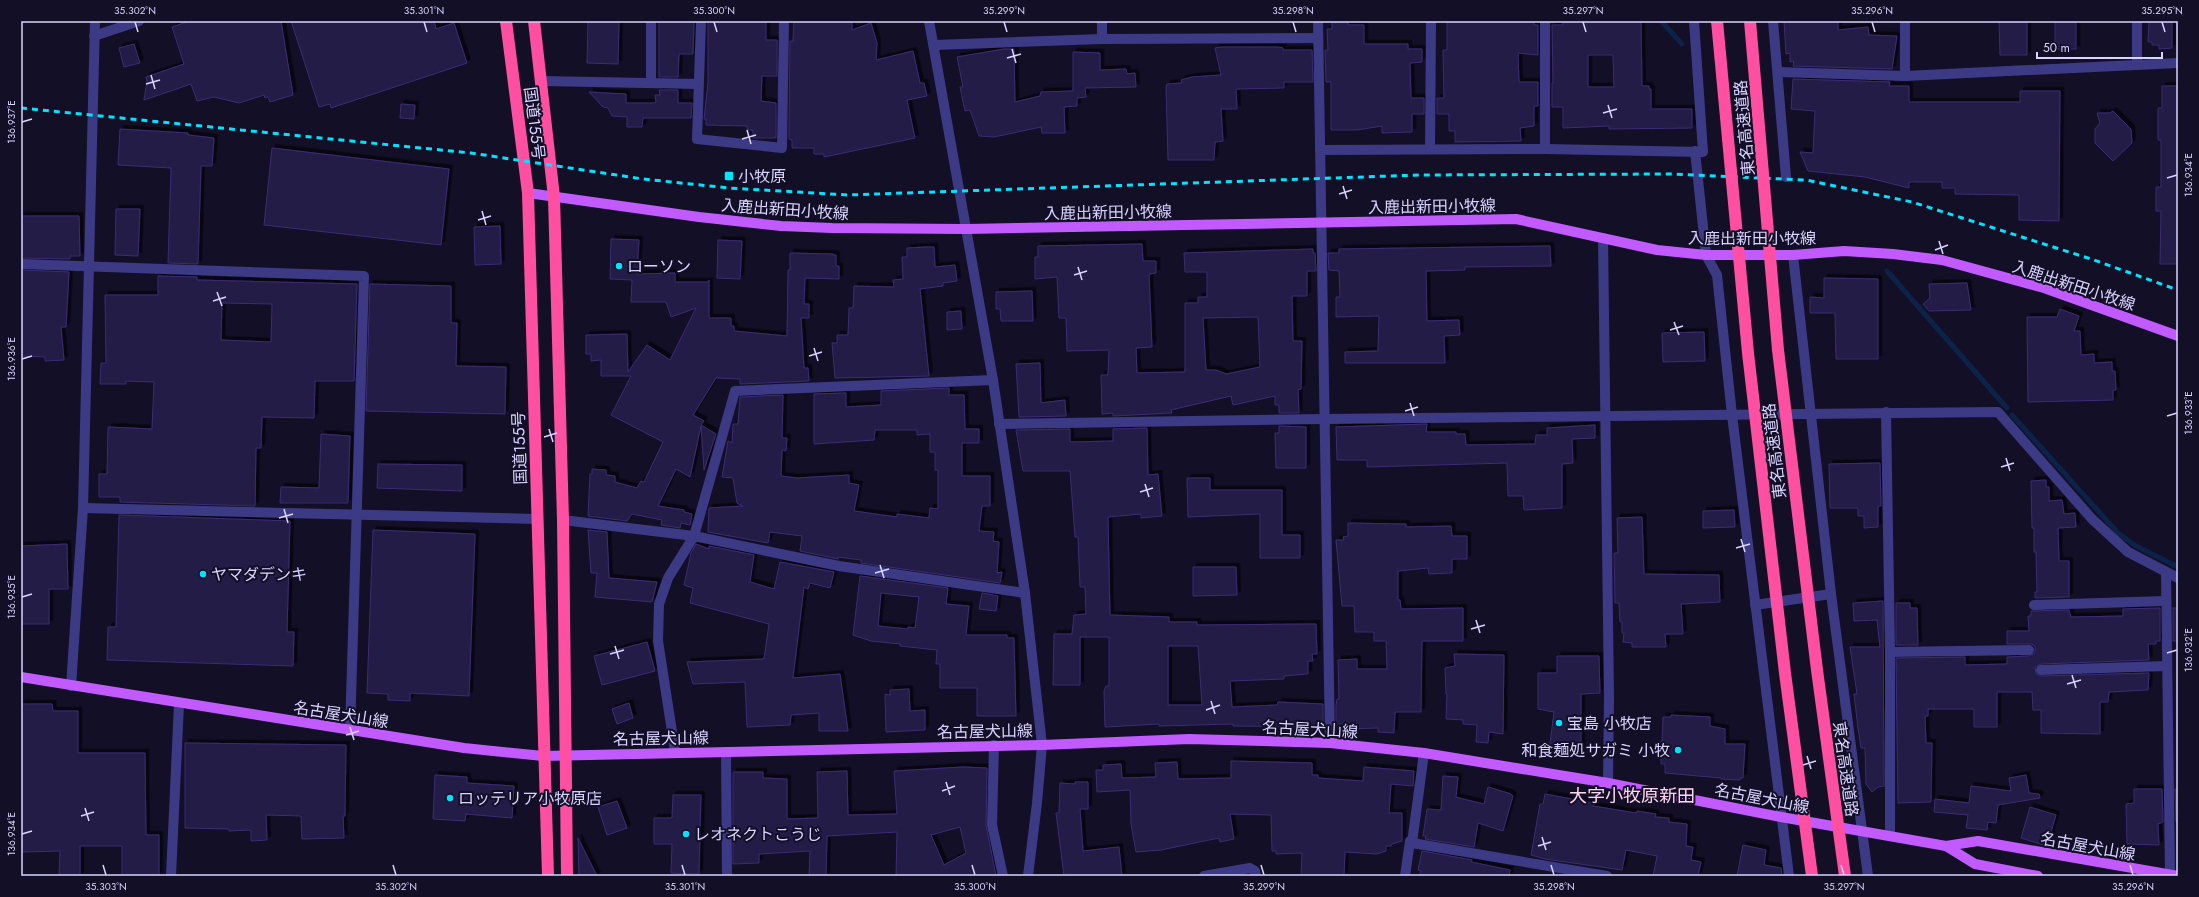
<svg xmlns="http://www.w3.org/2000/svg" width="2199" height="897" font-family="Jost,'Noto Sans JP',sans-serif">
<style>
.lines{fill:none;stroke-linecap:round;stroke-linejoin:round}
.stream{stroke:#0c2248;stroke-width:5}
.building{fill:#241b47;stroke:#3b2d73;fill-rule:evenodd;filter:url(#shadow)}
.minor{stroke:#3d3a85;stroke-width:10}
.major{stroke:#c25bff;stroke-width:10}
.highway{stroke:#ff4fa3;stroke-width:12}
.rail{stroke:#00e5ff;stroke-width:3;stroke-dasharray:6 5;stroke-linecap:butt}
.highway-bridge{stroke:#ff4fa3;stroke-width:12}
.ticks{fill:none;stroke:#d9d4ff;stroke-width:1.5}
.poi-dot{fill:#00e5ff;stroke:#130f26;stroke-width:1.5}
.labels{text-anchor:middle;stroke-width:4;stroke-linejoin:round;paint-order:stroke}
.street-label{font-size:16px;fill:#d9d4ff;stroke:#130f26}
.poi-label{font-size:16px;fill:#d9d4ff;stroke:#130f26;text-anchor:start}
.quarter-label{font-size:18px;fill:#ffd6f0;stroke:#130f26}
.neatline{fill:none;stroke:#d9d4ff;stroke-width:1.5}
.ticks-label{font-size:10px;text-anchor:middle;fill:#d9d4ff}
</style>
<defs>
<filter id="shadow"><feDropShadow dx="3.5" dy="-3.5" stdDeviation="0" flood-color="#0009"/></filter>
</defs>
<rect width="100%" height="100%" fill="#130f26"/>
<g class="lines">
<g class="stream">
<polyline points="1661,21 1682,44"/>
<polyline points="1887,271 2007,408"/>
<polyline points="2012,415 2118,533 2136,546 2178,567"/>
</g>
</g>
<g class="building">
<polygon points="190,21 281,21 293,95 270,102 268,97 265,98 264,95 239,103 214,97 197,101 191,84 144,100 147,81 146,77 184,64 172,27"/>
<polygon points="291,21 434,21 436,29 454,23 467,63 331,108 330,104 319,107"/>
<polygon points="588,21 619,21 618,64 587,63"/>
<polygon points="659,21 694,21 693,54 679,54 678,77 659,77"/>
<polygon points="708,21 766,21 766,40 777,40 777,76 762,76 761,101 776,103 776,138 753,138 753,130 747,130 747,126 706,125 706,119 704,119 708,83"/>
<polygon points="794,21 852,21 852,30 871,23 877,43 876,60 913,51 920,83 924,83 927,96 907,100 915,138 824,157 824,154 814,154 814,148 792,148 792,140 789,139 790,41 793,41"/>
<polygon points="1332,21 1348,21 1348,25 1364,25 1364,44 1408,44 1408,49 1422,49 1422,62 1410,63 1411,98 1424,98 1424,114 1412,114 1412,132 1382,133 1382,126 1357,130 1331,130 1331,82 1326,82 1325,50 1328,50 1327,29 1332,29"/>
<polygon points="1447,21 1534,21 1534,25 1538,25 1538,55 1518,53 1519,82 1538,82 1538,106 1534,106 1534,126 1520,128 1521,141 1455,142 1455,131 1449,131 1449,114 1437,114 1437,98 1444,98 1443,50 1447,50"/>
<path d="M1563,21H1641L1642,86H1649V89H1651V109H1692V128L1609,129V126L1563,128V107H1552V83H1553L1552,25H1563ZM1588,55H1613L1614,87H1588Z"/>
<polygon points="1784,21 1838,21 1838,30 1868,27 1869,35 1897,36 1892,69 1793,66 1794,61 1790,62 1790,53 1786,54"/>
<polygon points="1999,21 2027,22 2027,55 2000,55"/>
<rect x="2055" y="21" width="21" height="28"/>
<polygon points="2149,21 2172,21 2172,48 2159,49 2159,45 2152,45 2152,42 2148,42"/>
<polygon points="134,44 140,63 124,67 119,48"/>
<polygon points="1220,47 1278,47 1283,48 1283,50 1312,50 1313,82 1284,82 1284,88 1236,89 1237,109 1221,109 1223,141 1215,142 1214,160 1168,160 1166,87 1167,84 1182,83 1181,80 1192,77 1221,75 1215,48"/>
<polygon points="1004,49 1014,49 1015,102 1040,96 1041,92 1073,91 1073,52 1100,53 1100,70 1126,69 1127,74 1135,73 1136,87 1085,88 1086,97 1077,98 1077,106 1064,107 1065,133 1042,133 1041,127 994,137 979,136 970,110 965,111 960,87 963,87 957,57"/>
<polygon points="1793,79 1890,82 1889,86 1909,86 1909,102 2020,102 2020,91 2060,91 2059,221 2019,220 2019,195 1955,194 1955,188 1942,188 1942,182 1909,182 1909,188 1865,177 1808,171 1800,152 1813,153 1815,111 1791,109"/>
<polygon points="2162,86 2178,86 2178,264 2160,264 2161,211 2156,211 2156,187 2161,187 2161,140 2158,140 2158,108 2162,108"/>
<polygon points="659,90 678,90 678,103 692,103 691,118 643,118 642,127 627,127 627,117 612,116 608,108 603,107 589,92 626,94 626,103 653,103 656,102 655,95 660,95"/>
<polygon points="401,104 415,105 414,119 400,118"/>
<polygon points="2113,111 2131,129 2132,143 2113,161 2095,143 2095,129 2100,123 2097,113 2110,113"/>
<polygon points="120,129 188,133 188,135 214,138 212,166 201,166 198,264 168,263 171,168 118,165"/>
<polygon points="272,148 449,169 441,245 264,225"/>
<polygon points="116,209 140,209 138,256 115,255"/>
<polygon points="21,216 79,216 80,256 70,256 70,259 21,258"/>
<polygon points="500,226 501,264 475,265 474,227"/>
<polygon points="611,239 639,240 637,274 675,273 675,282 708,282 709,280 709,318 731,318 731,326 734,326 734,331 787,336 788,270 790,270 790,253 833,254 833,255 836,255 836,266 839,266 839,279 805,278 804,304 809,304 809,318 801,318 804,368 808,368 809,381 740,384 740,379 716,378 693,415 704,421 701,425 716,434 704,470 701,426 690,477 676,469 658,506 684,510 684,512 692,514 690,525 681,523 680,528 661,525 662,520 632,514 627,521 588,516 590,474 592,474 592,469 606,470 606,475 615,476 615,482 637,488 641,481 644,482 663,442 611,415 631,376 601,376 601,360 591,361 591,354 586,354 586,335 627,334 628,372 647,345 670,360 696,308 671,317 666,302 631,302 632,280 610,279"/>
<polygon points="718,240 742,241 740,279 717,278"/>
<path d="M1142,244L1143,261H1156V273L1149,274L1152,347L1136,348L1137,373L1185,372V303H1198V297H1207V272H1185L1184,253L1313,249V253H1315L1316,271H1307V296H1292L1293,341H1302L1301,389L1298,390L1299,413H1279V405H1275V396L1233,405L1231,396L1171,410L1172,413L1113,416V413L1102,414L1101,375H1108L1109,350L1067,351L1066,318H1059L1057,277L1035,279V257H1038V246ZM1258,317L1260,367L1226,374L1216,370H1206L1203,318Z"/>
<polygon points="1550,246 1551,266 1465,267 1465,270 1426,271 1427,321 1459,320 1460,335 1444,336 1445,363 1345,363 1345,352 1378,351 1379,316 1336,317 1336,297 1340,297 1339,271 1329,270 1328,253 1339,253 1339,249"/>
<polygon points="926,247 934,247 935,267 955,265 957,281 943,283 943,286 920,289 929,376 835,378 832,343 837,343 837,335 848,335 849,308 853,308 854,286 894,287 893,280 903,279 902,257 907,257 907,248"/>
<polygon points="21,270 69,272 66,327 61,327 64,360 45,361 45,357 21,356"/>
<path d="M158,276L197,277V280L357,284L354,381H315L314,418L262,417L261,448H256L255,506L120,502V497H99V474H107L108,427L152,429L154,382L126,381V384H100L101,363H106L105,295H158ZM222,303L272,304L271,342L221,340Z"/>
<polygon points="1824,278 1878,279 1878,359 1836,359 1835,313 1810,313 1810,297 1824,298"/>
<polygon points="1967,283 1971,310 1929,311 1923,304 1930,298 1929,284"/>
<polygon points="370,284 451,286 451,323 457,323 456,366 506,367 505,414 366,411"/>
<polygon points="1032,291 1033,321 1001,321 1000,309 996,309 996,292"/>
<polygon points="2060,309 2079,316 2074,331 2080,331 2081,355 2094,354 2094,363 2112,362 2112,371 2115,371 2116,390 2113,390 2113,400 2028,402 2027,317 2057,317"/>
<polygon points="961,311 962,329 947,330 947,312"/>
<polygon points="1704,332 1705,361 1663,362 1662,333"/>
<polygon points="1040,363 1041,403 1065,400 1066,416 1019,417 1016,364"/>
<polygon points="949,388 949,395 964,395 965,429 979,429 979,443 962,443 962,476 990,476 990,506 982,506 979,531 994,532 993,541 999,542 997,573 1002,572 1000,583 861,563 861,560 838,557 838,559 800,551 802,536 770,532 768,543 708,532 709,508 743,506 737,503 733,478 722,477 728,441 732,443 733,424 738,424 740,397 783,395 782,438 787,438 786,451 782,450 781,476 797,478 849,475 849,483 859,485 854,511 897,517 897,514 929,518 930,508 938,509 938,470 935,470 935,452 930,452 930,434 917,435 917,430 875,430 874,440 814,444 814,394 846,393 846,407 881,405 881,391"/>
<polygon points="1427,424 1426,432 1456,432 1456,434 1465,434 1466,445 1535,444 1536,435 1547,435 1547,428 1595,425 1595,438 1572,439 1573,463 1562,464 1562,508 1524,510 1523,496 1508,496 1507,463 1367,467 1367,460 1337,460 1336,427"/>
<polygon points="1279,426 1306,427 1306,468 1276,468 1275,433 1279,433"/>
<path d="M1147,428L1148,475L1158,474L1162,516L1141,518V514L1108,517L1110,615L1169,617V622H1197V625L1316,624L1317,654H1312L1313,661H1308V674L1284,676V679L1230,681L1232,707L1277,705L1278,702L1323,704V727L1233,726V724L1159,726V724L1105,727L1104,691L1106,686H1109V637H1080V685H1053L1054,634H1072L1074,615L1086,614L1085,587H1080L1078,537H1075L1070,471H1023L1016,430L1070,429V442L1113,441V429ZM1168,646H1198L1202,705H1168Z"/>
<polygon points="321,434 350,436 348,503 280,503 281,487 319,488"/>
<polygon points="1880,463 1881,506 1878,506 1878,527 1864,528 1864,516 1858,516 1858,508 1830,508 1829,464"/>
<polygon points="378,464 462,465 462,491 377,488"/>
<polygon points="1187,478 1210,478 1210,490 1282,490 1282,535 1300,535 1300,558 1260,558 1260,514 1188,517"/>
<polygon points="2046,480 2046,487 2049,487 2049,501 2062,500 2064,514 2075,513 2076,527 2058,528 2059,561 2069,561 2069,597 2035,598 2035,592 2037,592 2036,552 2034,552 2034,528 2032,528 2031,481"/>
<polygon points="1734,510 1735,527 1703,528 1703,511"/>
<polygon points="119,515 290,521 287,632 294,632 293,666 107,660 108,627 116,627"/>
<polygon points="1642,517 1644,574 1719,575 1720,602 1681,604 1683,634 1665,634 1666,647 1632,647 1632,643 1623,642 1624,633 1622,633 1622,622 1620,622 1619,603 1615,603 1614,553 1618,553 1617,518"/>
<polygon points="1348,523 1406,524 1406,527 1451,526 1452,536 1467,536 1467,559 1452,559 1452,573 1429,574 1428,568 1398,571 1398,600 1400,600 1401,609 1463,608 1463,641 1422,641 1421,712 1395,712 1394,733 1378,732 1378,728 1341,729 1336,727 1336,705 1337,699 1339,699 1338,660 1357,659 1357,669 1387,669 1386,641 1374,641 1374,632 1355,632 1354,606 1342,606 1336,540 1344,540 1343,537 1348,536"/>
<polygon points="373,530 475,534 469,696 410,693 410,701 388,700 388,694 367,693"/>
<polygon points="588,530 607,532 609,578 657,582 652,602 595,597 597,573 591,573"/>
<polygon points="67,544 68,589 49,589 49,624 21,624 21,546"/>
<polygon points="696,544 709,549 709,546 754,555 750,582 774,589 780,562 834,572 830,588 810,583 808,589 804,587 793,678 840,674 848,731 819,731 819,713 791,715 790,725 747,727 745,682 693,684 687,662 764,659 769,624 690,603 693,588 684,585 691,553"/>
<polygon points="1193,567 1236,567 1237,595 1193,596"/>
<path d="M860,576L948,588L946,604L969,606L966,635H1007V638H1014L1016,716H977V688H940V664H936L937,650L900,646V644L871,641L853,635ZM881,593L919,597L915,628L908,627V629L878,626Z"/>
<polygon points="982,593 998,596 996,611 979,609"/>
<polygon points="1883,601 1884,786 1878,787 1872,792 1866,784 1865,748 1861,748 1858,728 1854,694 1857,694 1850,647 1880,647 1877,620 1854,621 1853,603"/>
<polygon points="1896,603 1910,603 1910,608 1917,608 1918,645 1896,645"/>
<polygon points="2160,608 2160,641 2156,641 2156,644 2148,644 2149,660 2041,664 2035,667 2036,674 2041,676 2149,673 2148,690 2109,692 2108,702 2100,702 2100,734 2041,733 2041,710 2033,710 2032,692 1997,692 1997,727 1974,727 1974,709 1928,709 1928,716 1925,716 1926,743 1932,743 1931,802 1898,803 1896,658 1965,657 1965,665 2007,664 2007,657 2029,656 2035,653 2035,647 2032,644 2007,644 2007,631 2029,631 2028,616 2031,616 2031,611 2069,610 2071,617 2123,616 2123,609"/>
<rect x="2173" y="608" width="5" height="33"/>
<polygon points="647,642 655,671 602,685 594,656"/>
<polygon points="1454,654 1504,655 1503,734 1489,732 1488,743 1476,742 1477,725 1463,724 1463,720 1446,719 1447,694 1446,694 1445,668 1455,666"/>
<polygon points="1557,656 1599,656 1600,693 1581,694 1581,750 1549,751 1554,712 1538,709 1538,673 1557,673"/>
<polygon points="909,689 910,711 925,710 925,730 886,732 885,694 890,695 890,690"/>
<polygon points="629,703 633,718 617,724 612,709"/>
<polygon points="21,704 52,704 53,711 78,711 78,753 145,753 146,835 159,835 159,876 122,876 122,846 80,846 80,876 59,876 60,851 21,852"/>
<polygon points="1671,715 1710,717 1710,726 1725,729 1725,744 1745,744 1743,778 1740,778 1740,780 1721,779 1721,778 1665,773 1665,764 1661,764 1661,758 1658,757 1659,742 1662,742 1663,717 1671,717"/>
<polygon points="185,743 346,745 345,816 343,816 344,838 302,839 301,816 266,815 267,840 251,841 251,830 229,831 229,829 185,828"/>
<polygon points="1231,761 1312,763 1312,775 1318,775 1318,778 1363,781 1364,767 1414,771 1413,786 1391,784 1389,813 1402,813 1402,841 1392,844 1391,846 1386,846 1386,851 1377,854 1345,852 1344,876 1301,876 1302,853 1276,854 1276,851 1272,851 1271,815 1230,814 1234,839 1220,842 1219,838 1161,850 1136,852 1131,824 1130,790 1097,792 1096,770 1103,770 1103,765 1121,764 1122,778 1156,777 1155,763 1177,762 1178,779 1231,778"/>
<path d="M963,767L987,768L986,825L996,876H896L897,832L827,836L826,876H809L810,851L759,854V863L733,864V772H763V778L787,779V819L818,818L817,772L847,771L848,815L897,814L894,771ZM960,827L966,853L944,865L931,835Z"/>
<polygon points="435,775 467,777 467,783 514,786 512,818 466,814 465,821 433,819"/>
<polygon points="2026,775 2029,793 2039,794 2040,798 1998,805 1996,823 1988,822 1987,830 1966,828 1968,815 1934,812 1935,799 1969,803 1971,786 2011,791 2009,778"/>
<polygon points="1443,776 1458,777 1456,797 1459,798 1484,804 1488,787 1511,794 1513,796 1503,831 1478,823 1474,847 1425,839 1426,836 1423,836 1427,809 1441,810"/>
<polygon points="1075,782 1088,782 1088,809 1080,809 1083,851 1119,847 1122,876 1064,876 1056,813 1059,813 1060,783 1075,784"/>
<polygon points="2134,789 2162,789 2163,822 2158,824 2159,845 2127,844 2126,804 2134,803"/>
<polygon points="2175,789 2178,789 2178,822 2176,822"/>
<polygon points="1545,794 1593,803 1593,806 1636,813 1637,811 1656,814 1655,817 1669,818 1669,822 1687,824 1686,846 1693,847 1691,860 1701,862 1698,876 1653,876 1657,856 1626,850 1622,870 1545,859 1531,855 1540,804 1543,804"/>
<polygon points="673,795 701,795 699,874 671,873 672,844 654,844 654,818 672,818"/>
<polygon points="617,801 627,828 607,835 598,807"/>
<polygon points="2030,807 2056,815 2047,846 2021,838"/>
<polygon points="578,838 597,876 579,876"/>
<polygon points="1743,845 1766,850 1764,865 1781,868 1782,876 1737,876"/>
<polygon points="1422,851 1472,860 1471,862 1510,870 1509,876 1419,876 1421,871 1418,870"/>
</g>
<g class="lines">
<g class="minor">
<polyline points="701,21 697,139 782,148 784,21"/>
<polyline points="929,21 993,380 1025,593 1042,745 1037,803 1028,876"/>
<polyline points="1102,21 1102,39"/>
<polyline points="1318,21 1330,743"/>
<polyline points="1773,21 1786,177"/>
<polyline points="1905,21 1905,76"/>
<polyline points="94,36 139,21"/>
<polyline points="934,45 1102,39 1318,38"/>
<polyline points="2137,64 2137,21"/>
<polyline points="1778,72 1905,76 2178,63"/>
<polyline points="542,81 698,84"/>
<polyline points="651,83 651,21"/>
<polyline points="1430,149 1431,21"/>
<polyline points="1545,149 1545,21"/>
<polyline points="1320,150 1545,149 1703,152 1694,21"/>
<polyline points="1695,151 1706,255 1717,275 1732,415 1789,876"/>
<polyline points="1603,238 1609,697 1608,783"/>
<polyline points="1793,255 1831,594 1868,876"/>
<polyline points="21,264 364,276 350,731"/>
<polyline points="1886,412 1890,652 1890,836"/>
<polyline points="999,424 1324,419 1998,412 2092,519 2128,552 2178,578"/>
<polyline points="83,508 537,519"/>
<polyline points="563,520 694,536 839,566 1025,593"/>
<polyline points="2166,572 2170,875"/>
<polyline points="1755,605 1831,594"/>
<polyline points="2034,605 2166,601"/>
<polyline points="1890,652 2029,650"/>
<polyline points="2041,670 2167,666"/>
<polyline points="71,686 83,508 95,21"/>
<polyline points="994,745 992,825 1003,876"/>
<polyline points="675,751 658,641 659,604 668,578 694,536 735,391 993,380"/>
<polyline points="726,753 727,876"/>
<polyline points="1412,843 1607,876"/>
<polyline points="171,876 179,704"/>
<polyline points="1204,876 1250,868 1255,871 1256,876"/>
<polyline points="1405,876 1410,841 1412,843 1424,753"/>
</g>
<g class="major">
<polyline points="528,193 699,217 781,226 832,228 967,229 1516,219 1657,250 1706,255 1793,255 1844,251 1893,254 1942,260 2044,288 2178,336"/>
<polyline points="21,677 464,748 543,756 1042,745 1189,739 1330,743 1424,753 1608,783 1781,817 1946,846 1978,841 2178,876"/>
<polyline points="1946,846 1975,864 2038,876"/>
</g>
<g class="highway">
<polyline points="506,21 528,193 548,876"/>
<polyline points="534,21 554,197 563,520 567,876"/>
</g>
<polyline class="rail" points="21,108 471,153 643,179 729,188 848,195 1419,175 1669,174 1806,180 1912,202 2091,259 2178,290"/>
<g class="highway-bridge">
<polyline points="1717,21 1748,353 1785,673 1812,876"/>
<polyline points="1750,21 1778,350 1817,670 1845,876"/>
</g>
</g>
<path class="ticks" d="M135,22L138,32M424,22L427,32M714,22L717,32M1004,22L1007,32M1293,22L1296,32M1583,22L1586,32M1872,22L1875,32M2162,22L2165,32M1012,49L1016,63M1007,58L1021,54M151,75L155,89M146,84L160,80M1608,105L1612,118M1603,113L1617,109M22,122L32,119M747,130L751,144M742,139L756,135M2167,178L2177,175M1343,186L1347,199M1339,194L1352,190M482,211L486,225M478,220L491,216M1939,241L1943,254M1935,250L1948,245M1078,267L1082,280M1074,275L1087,271M217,292L222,306M213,301L226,297M1674,322L1679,335M1670,330L1683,326M814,348L818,361M809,356L822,352M22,359L32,356M1410,403L1414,416M1405,411L1418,407M2167,416L2177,413M549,429L553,442M544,437L557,433M2006,458L2010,471M2001,467L2014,463M1145,484L1149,497M1140,492L1153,488M284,509L288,523M279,518L293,514M1741,539L1745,552M1736,548L1750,544M880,565L884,578M875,573L889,569M22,597L32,594M1476,620L1480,633M1471,629L1485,625M615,646L619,659M2167,653L2177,650M610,654L624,650M2072,675L2076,688M2067,684L2081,680M1211,701L1215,714M1206,710L1220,705M350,727L354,740M346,735L359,731M1807,756L1811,769M1803,765L1816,761M946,782L950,795M942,791L955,786M85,808L89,821M81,816L94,812M22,834L32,831M1542,837L1546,850M1538,846L1551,842M103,865L106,875M393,865L396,875M682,865L685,875M972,865L975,875M1261,865L1264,875M1551,865L1554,875M1841,865L1844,875M2130,865L2133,875"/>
<g class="poi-dot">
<rect x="724" y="171" width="10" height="10" rx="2"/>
<circle cx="619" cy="266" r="4"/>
<circle cx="203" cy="574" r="4"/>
<circle cx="1559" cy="723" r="4"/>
<circle cx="1678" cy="750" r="4"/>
<circle cx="450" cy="798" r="4"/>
<circle cx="686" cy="834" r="4"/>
</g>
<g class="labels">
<g class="street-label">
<text transform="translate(535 123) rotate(83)" y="6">国道155号</text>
<text transform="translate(1744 128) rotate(-95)" y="6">東名高速道路</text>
<text transform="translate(1432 206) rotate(-1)" y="6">入鹿出新田小牧線</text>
<text transform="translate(785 209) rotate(4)" y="6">入鹿出新田小牧線</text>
<text transform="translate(1108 212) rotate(-1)" y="6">入鹿出新田小牧線</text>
<text x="1752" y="244">入鹿出新田小牧線</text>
<text transform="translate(2074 285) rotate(18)" y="6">入鹿出新田小牧線</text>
<text transform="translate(519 448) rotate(-92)" y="6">国道155号</text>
<text transform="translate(1774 451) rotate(-97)" y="6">東名高速道路</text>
<text transform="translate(341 714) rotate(9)" y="6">名古屋犬山線</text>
<text transform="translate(1310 729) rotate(3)" y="6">名古屋犬山線</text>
<text transform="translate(985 731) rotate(-1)" y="6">名古屋犬山線</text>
<text transform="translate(661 738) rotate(-1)" y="6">名古屋犬山線</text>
<text transform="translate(1846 769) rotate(82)" y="6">東名高速道路</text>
<text transform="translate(1762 798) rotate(11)" y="6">名古屋犬山線</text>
<text transform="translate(2088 846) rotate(10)" y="6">名古屋犬山線</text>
</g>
<g class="poi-label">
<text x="738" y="182">小牧原</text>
<text x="627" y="272">ローソン</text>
<text x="211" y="580">ヤマダデンキ</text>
<text x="1567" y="729">宝島 小牧店</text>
<text x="1670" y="756" text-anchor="end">和食麺処サガミ 小牧</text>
<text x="458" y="804">ロッテリア小牧原店</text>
<text x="694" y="840">レオネクトこうじ</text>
</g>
<g class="quarter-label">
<text x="1632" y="802">大字小牧原新田</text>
</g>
</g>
<rect width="2199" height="897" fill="none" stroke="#130f26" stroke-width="44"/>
<path d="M2037 52v6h125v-6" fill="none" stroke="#d9d4ff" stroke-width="2"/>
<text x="2043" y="52" font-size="12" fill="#d9d4ff" stroke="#130f26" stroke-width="3" paint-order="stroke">50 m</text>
<rect x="22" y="22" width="2155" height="853" class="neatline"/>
<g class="ticks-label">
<text x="135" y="14">35.302°N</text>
<text x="424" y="14">35.301°N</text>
<text x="714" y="14">35.300°N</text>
<text x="1004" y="14">35.299°N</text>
<text x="1293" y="14">35.298°N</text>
<text x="1583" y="14">35.297°N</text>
<text x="1872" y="14">35.296°N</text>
<text x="2162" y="14">35.295°N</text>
<text transform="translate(11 122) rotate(-90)" y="4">136.937°E</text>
<text transform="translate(2188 175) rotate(-90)" y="4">136.934°E</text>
<text transform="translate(11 359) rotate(-90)" y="4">136.936°E</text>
<text transform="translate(2188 413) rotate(-90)" y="4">136.933°E</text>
<text transform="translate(11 597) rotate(-90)" y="4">136.935°E</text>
<text transform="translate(2188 650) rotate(-90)" y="4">136.932°E</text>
<text transform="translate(11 834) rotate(-90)" y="4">136.934°E</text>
<text x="106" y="890">35.303°N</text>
<text x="396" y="890">35.302°N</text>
<text x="685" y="890">35.301°N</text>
<text x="975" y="890">35.300°N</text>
<text x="1264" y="890">35.299°N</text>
<text x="1554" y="890">35.298°N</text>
<text x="1844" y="890">35.297°N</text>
<text x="2133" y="890">35.296°N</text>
</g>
</svg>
